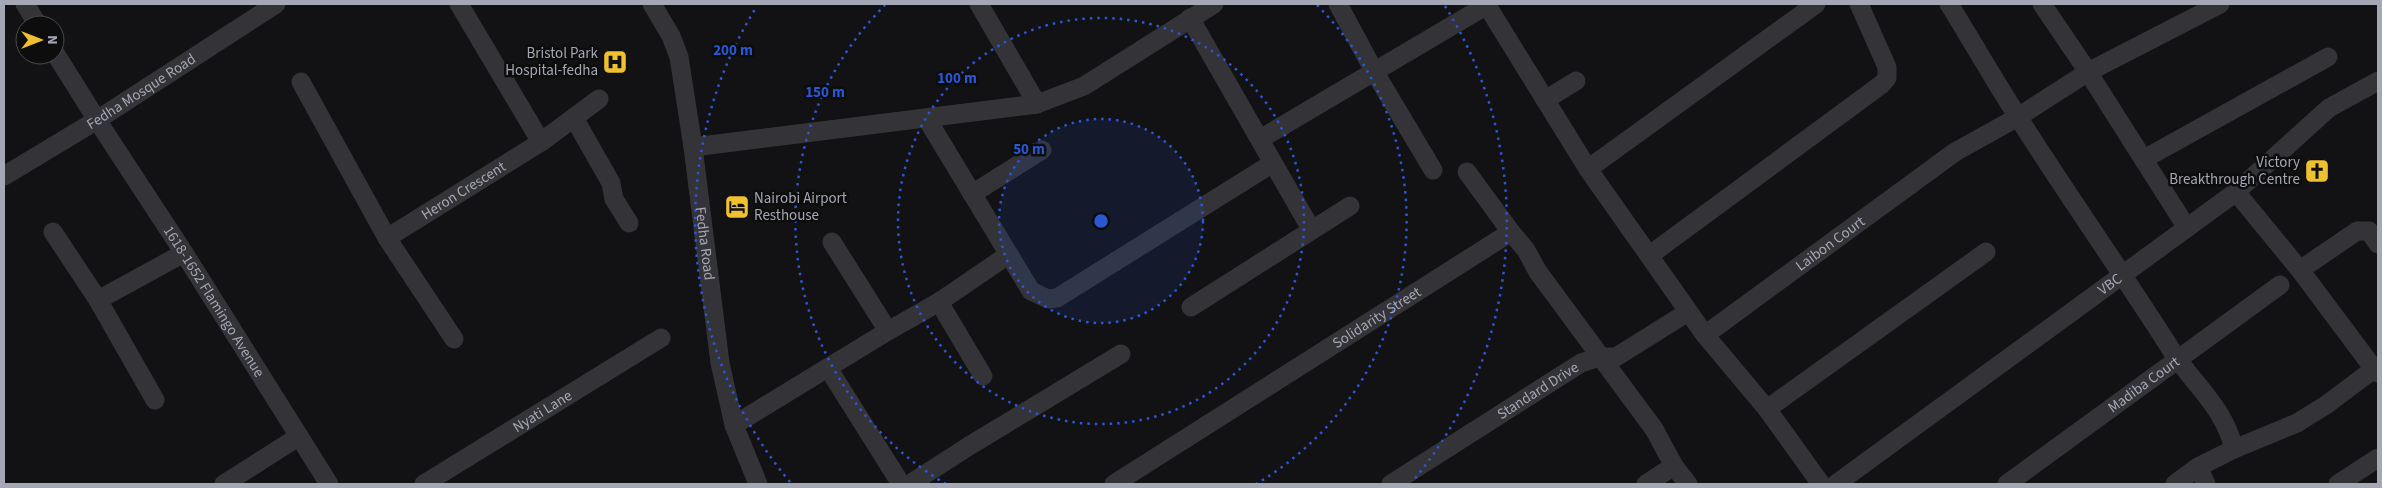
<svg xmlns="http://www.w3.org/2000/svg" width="2382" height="488" font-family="'Source Sans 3',sans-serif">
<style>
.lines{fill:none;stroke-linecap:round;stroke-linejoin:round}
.minor{stroke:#333338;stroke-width:19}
.ring{fill:none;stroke:#2a57d4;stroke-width:2.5;stroke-dasharray:2.5 5}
.labels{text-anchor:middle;stroke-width:5;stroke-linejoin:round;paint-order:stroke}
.poi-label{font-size:15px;fill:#a4a7b4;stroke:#0d0d0e;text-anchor:end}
.street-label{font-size:15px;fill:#a4a7b4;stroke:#0d0d0e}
.centre{fill:#2a57d4;stroke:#0d0d0e;stroke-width:2.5}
.ring-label{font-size:15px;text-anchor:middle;font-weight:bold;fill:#2a57d4;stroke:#0d0d0e;stroke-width:5;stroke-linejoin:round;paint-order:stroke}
</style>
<rect width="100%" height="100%" fill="#121214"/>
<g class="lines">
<g class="minor">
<polyline points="25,4 38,25"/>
<polyline points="459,4 541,142"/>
<path id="s1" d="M652,4L671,36L679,57L693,147L720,363L734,425L758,484"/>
<polyline points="979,4 1037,104"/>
<polyline points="1338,4 1374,71 1433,170"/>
<polyline points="1486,4 1588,169 1705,335 1767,409 1821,484"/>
<path d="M1949,4C1972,41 1994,80 2018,117C2068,196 2122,272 2172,351C2194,385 2224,407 2234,449"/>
<polyline points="2042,4 2088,72 2187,228"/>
<polyline points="1190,18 1311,229"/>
<path id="s2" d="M55,53L97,120L184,253L329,484"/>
<polyline points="301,82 387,238 454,339"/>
<polyline points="1545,100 1576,81"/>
<polyline points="574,118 611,183 614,199 629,223"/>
<polyline points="927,119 1031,291 1048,299 1057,298 1273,163"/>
<polyline points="1260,139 1487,5"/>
<polyline points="693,147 1037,104 1084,86 1214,4"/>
<polyline points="2144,159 2328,57"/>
<polyline points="1588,169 1816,4"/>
<polyline points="1467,172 1511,232"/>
<path id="s3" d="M4,176L97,120L276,4"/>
<polyline points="2236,192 2300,270 2357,231 2369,231 2378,244"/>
<polyline points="972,194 1042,150"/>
<polyline points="53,232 98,300 155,400"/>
<path id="s4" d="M387,238L541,142L599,99"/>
<polyline points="832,242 888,331"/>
<polyline points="1650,255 1882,84 1887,78 1887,67 1859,4"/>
<polyline points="2300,270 2374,369"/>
<polyline points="98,300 184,253"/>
<polyline points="939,302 983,376"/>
<polyline points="1191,307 1350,206"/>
<path id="s5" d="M1705,335L1955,152L2018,117L2088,72L2220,4"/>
<polyline points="828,368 901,484"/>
<polyline points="1767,409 1986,252"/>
<polyline points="734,425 888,331 939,302 1008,255"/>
<polyline points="1674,466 1688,484"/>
<polyline points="2198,467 2206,484"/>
<polyline points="224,484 298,437"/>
<path id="s6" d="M424,484L661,338"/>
<polyline points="910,484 969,446 1121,354"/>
<path id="s7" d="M1114,484L1511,232L1526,250L1538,272L1654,429L1674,466L1646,484"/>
<path id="s8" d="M1391,484L1581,363L1599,357H1616L1688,312"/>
<path id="s9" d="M1836,484L2236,192L2329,108L2378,81"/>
<path id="s10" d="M2007,484L2280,285"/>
<polyline points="2175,484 2198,467 2234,449 2297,423 2326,405 2374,369 2378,373"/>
<polyline points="2338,484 2378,458"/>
</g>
</g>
<circle cx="1101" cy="221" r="102" fill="#2a57d4" fill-opacity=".12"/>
<g class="ring">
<circle cx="1101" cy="221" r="102"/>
<circle cx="1101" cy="221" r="203"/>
<path d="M946 484A305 305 0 0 1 885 5M1317 5A305 305 0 0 1 1256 484"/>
<path d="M790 482A406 406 0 0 1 757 6M1445 6A406 406 0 0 1 1412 482"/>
</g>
<defs>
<symbol id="hospital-square" viewBox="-11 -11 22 22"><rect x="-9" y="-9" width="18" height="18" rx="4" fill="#efc02f" stroke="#0d0d0e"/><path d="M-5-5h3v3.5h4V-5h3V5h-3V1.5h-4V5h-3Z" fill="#111"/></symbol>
<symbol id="church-square" viewBox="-11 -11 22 22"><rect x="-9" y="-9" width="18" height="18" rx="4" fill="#efc02f" stroke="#0d0d0e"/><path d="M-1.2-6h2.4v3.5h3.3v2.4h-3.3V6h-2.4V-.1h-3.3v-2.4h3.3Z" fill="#111"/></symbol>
<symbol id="hotel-square" viewBox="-11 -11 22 22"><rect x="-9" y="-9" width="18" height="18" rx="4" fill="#efc02f" stroke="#0d0d0e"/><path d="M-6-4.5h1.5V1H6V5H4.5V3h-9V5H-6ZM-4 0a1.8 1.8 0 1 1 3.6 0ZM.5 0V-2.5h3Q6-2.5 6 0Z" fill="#111"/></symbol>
</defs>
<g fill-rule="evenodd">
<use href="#hospital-square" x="601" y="48" width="28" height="28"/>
<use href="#church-square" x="2303" y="157" width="28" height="28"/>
<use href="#hotel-square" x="723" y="193" width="28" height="28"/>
</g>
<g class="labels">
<g class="poi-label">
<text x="598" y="58">Bristol Park<tspan x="598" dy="17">Hospital-fedha</tspan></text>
<text x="2300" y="167">Victory<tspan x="2300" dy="17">Breakthrough Centre</tspan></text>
<text x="754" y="203" text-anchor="start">Nairobi Airport<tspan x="754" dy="17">Resthouse</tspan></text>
</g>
<g class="street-label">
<text dy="5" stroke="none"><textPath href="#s3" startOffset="161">Fedha Mosque Road</textPath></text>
<text dy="5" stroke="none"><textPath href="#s4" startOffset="90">Heron Crescent</textPath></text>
<text dy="5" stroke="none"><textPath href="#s1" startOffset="248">Fedha Road</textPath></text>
<text dy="5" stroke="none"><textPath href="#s5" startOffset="155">Laibon Court</textPath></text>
<text dy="5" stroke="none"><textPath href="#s9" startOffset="339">VBC</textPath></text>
<text dy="5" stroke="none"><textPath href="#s2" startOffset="295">1618-1652 Flamingo Avenue</textPath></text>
<text dy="5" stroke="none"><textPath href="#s7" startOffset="311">Solidarity Street</textPath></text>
<text dy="5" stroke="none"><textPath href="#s10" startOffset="169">Madiba Court</textPath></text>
<text dy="5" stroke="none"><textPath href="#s8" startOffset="174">Standard Drive</textPath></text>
<text dy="5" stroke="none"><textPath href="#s6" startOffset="139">Nyati Lane</textPath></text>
</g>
</g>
<circle cx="1101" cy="221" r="8" class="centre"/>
<g class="ring-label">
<text x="733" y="55">200 m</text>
<text x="957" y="83">100 m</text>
<text x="825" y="97">150 m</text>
<text x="1029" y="154">50 m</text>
</g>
<rect width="2382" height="488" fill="none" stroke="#a4a7b4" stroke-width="10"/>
<g transform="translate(40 40) rotate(90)"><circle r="24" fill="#0d0d0e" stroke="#494b50"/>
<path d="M0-4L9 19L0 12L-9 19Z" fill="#efc02f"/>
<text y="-8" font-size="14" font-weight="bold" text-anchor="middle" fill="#a4a7b4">N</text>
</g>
</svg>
